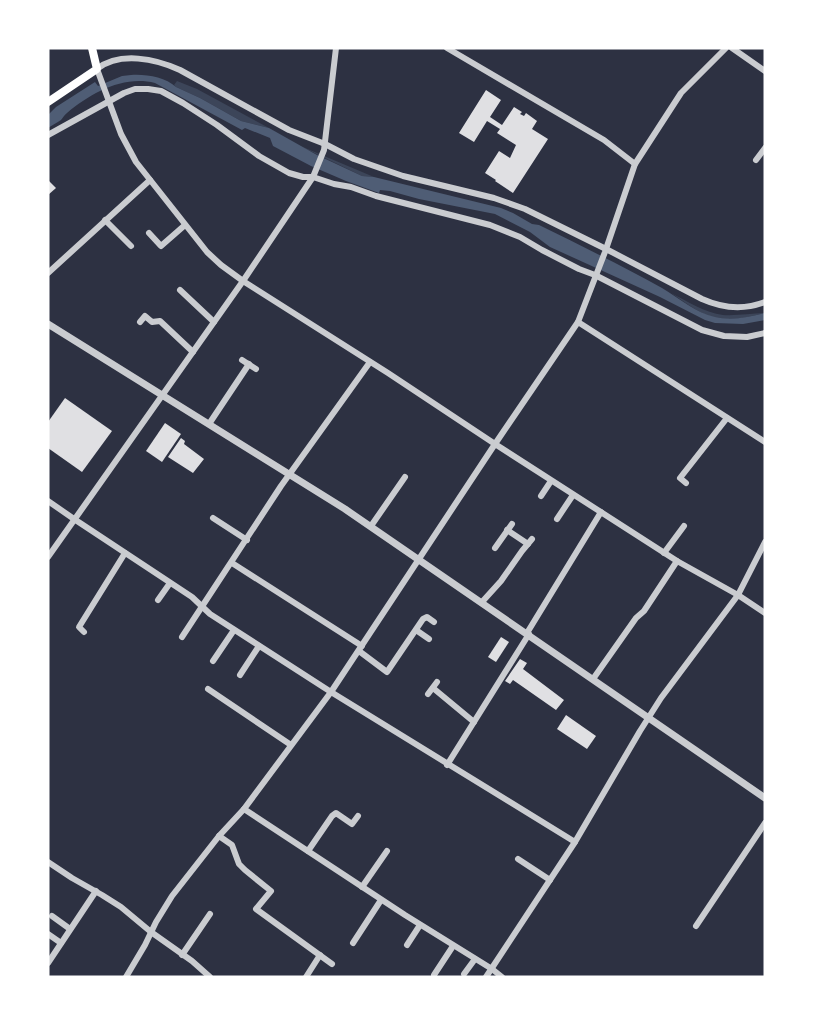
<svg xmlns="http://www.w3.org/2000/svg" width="813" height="1025" font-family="Roboto,sans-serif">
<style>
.green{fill:#3c4559}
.water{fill:#4f5d75}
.building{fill:#e0e0e3}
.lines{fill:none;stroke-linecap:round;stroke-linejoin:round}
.minor{stroke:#caccd0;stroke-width:6}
.tertiary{stroke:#caccd0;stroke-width:7}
.secondary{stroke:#fff;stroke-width:8}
</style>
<rect width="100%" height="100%" fill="#2d3142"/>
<g class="green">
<polygon points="177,81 197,89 269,128 241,121 200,98 176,87 174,85"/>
<polygon points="298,145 374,177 362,176"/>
<path d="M671,293C687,301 705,313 723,315C737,316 752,313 765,313C746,318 722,323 704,314C692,308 682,300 671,293Z"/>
</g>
<path class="water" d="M131,75C146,74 165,77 176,87L200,98L241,121L269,128L317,155L362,176L374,177L501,208L513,213L532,224L539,225C580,245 622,266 662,288C679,298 696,313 715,317C731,321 749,317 765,313V320L743,324L715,323L705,320L660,297L550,247L530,232L495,214L419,199L390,191L380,190L379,193L346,181L311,166L273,146L270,138L245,128L242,130L155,83C123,75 91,93 67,113C64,115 63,118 61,120C57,123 52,125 48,128V115L56,107L95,82L98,86L122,76Z"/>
<g class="building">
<polygon points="486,90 501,100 490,117 502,125 514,107 522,112 520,114 524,116 526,113 537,121 532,129 548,139 513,193 495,181 496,180 485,173 499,151 510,158 516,145 497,133 500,129 487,121 474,142 459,133"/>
<polygon points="48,180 56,188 48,195"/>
<polygon points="65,398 112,431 82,472 48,448 48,422"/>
<polygon points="165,423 181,434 162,462 146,451"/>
<polygon points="181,438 185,441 184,444 204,459 193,473 168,457"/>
<polygon points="501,637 509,642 496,662 488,657"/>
<polygon points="520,659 527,663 523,669 564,700 556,710 513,680 510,684 505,681"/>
<polygon points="566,715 596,736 587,749 557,729"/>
</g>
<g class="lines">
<g class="minor">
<polyline points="447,48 604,140 635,164"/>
<polyline points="732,48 765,71"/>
<polyline points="48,135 124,93 135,89 148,89 161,91 183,103 217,125 259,156 289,173 303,177 313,177 334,184 351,187 376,196 490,225 520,237 542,250 579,269 595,275 702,330 724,336 747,337 765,333"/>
<polyline points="756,160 765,148"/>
<polyline points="105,220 131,246"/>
<polyline points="149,233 161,246 185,225"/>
<polyline points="48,273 150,180"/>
<polyline points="180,290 214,322"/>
<path d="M765,302C744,310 722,308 702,299L606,249L525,209L494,198L403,176L354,159L325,144L289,130L180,70C156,59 120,51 97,69L121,134L136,162L207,252L221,265L243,281L388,373L495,444L677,561L738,595L765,613"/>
<polyline points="140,322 145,316 152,322 160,321 193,352"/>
<polyline points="578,322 765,442"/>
<polyline points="242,360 256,369"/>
<polyline points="209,424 249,364"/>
<polyline points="686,483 680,478 727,418"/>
<polyline points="541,496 551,481"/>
<polyline points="48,501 74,519 192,597 210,614 331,692 575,842"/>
<polyline points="213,518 247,540"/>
<polyline points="557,519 573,495"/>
<polyline points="371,526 405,477"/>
<polyline points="507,530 528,544"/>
<polyline points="495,548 512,524"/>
<polyline points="664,553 684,526"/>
<polyline points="48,557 243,281 313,177 324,150 336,48"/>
<polyline points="232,563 362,646"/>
<polyline points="158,600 170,583"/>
<polyline points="482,602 501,581 522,551 532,539"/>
<polyline points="416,630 429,639"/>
<polyline points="84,632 79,627 125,553"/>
<polyline points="527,633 601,512"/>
<polyline points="182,637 281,486 370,362"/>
<polyline points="359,651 387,672 423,619 427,617 434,622"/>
<polyline points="213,661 234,630"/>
<polyline points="240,675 259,646"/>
<polyline points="593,679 636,618 644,611 677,561"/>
<polyline points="433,688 474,722"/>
<polyline points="208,689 291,745"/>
<polyline points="428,694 437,682"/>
<polyline points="447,765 529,634"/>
<polyline points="244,809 405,915 492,969 502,977"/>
<polyline points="219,836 232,845 239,864 245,870 271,891 256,909 332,964"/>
<polyline points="308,851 332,816 336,813 352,824 358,816"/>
<polyline points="518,859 550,880"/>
<polyline points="48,862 72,878 102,895 121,907 151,932 192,961 210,977"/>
<polyline points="362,887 387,851"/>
<polyline points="52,916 70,929"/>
<polyline points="696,926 765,823"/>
<polyline points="48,934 61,943"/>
<polyline points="353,943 381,900"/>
<polyline points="407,945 420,925"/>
<polyline points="182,955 210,914"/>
<polyline points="48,963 96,891"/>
<polyline points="464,974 475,959"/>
<polyline points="434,975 453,946"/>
<polyline points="126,977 145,945 156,922 172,896 219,836 244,809 331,692 495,444 578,322 605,252 635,164 681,93 726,48"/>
<polyline points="306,977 320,955"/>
<polyline points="486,977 575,842 640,731 661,698 738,595 765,542"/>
</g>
<polyline class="tertiary" points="48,324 345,509 765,798"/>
<polyline class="secondary" points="48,102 97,69 92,48"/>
</g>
<rect width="813" height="1025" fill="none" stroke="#ffffff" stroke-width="99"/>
</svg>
